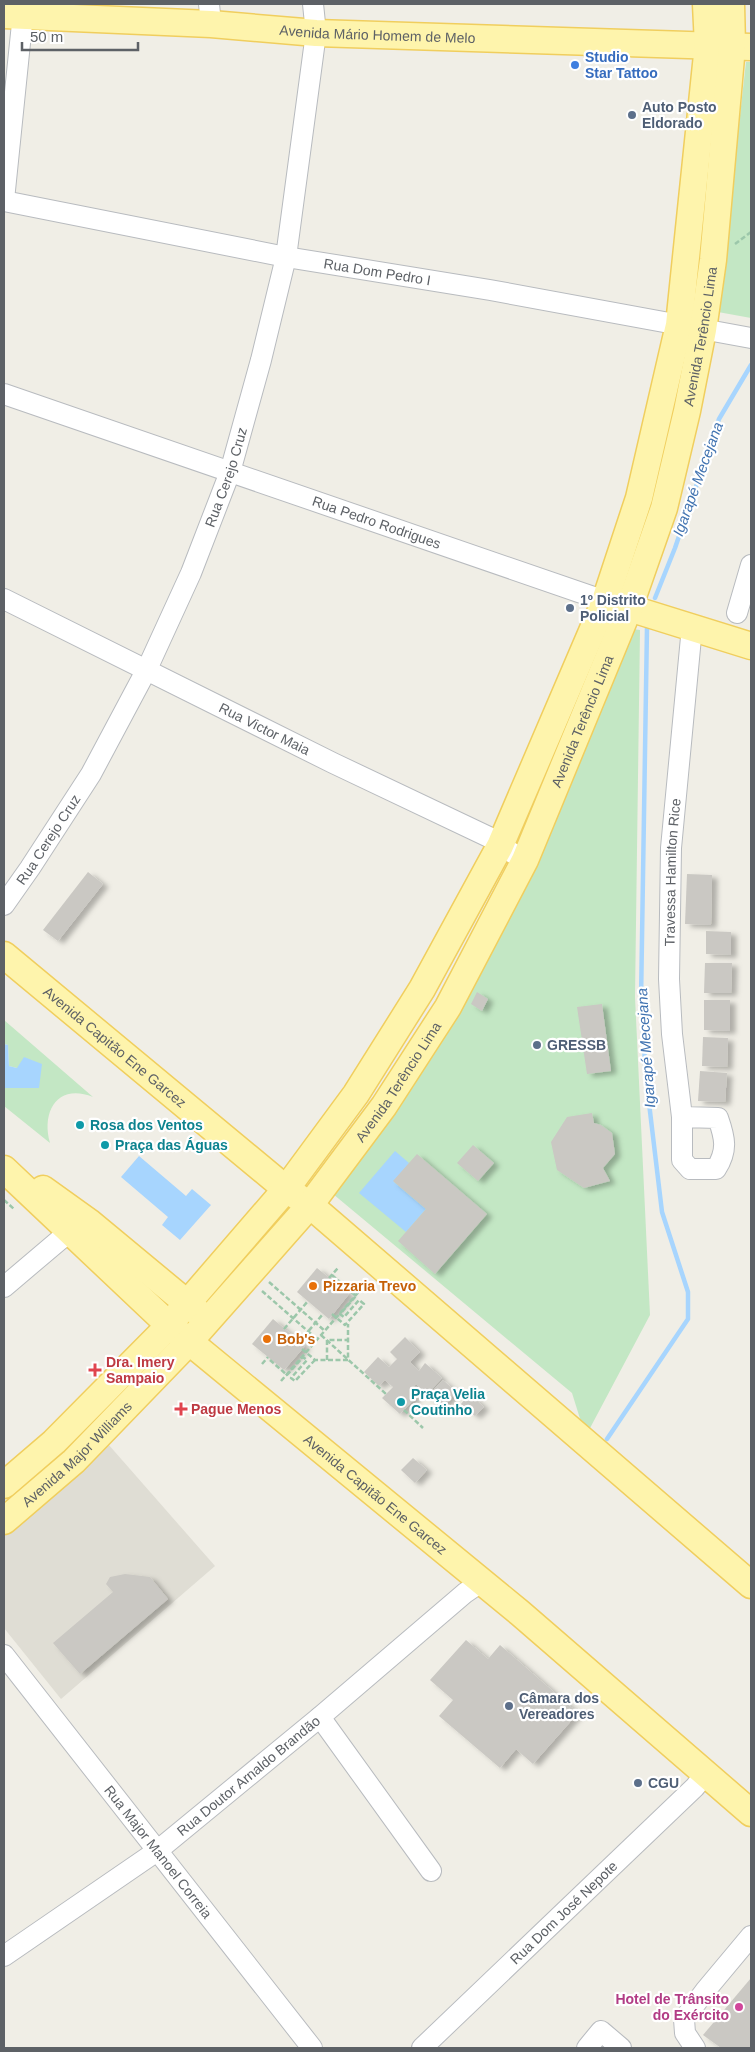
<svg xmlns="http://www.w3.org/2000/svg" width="755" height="2052" font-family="Arial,sans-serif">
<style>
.education{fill:#dfddd4}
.green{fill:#c3e7c4}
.water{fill:#a7d5fe}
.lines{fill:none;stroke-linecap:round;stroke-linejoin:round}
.stream{stroke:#a7d5fe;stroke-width:4.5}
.building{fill:#cac8c3;filter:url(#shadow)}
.minor-casing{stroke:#b8bbbf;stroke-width:22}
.major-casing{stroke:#f0ce5e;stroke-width:29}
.path{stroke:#9cc7aa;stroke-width:2.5;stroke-dasharray:5 2.5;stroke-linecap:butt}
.minor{stroke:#fff;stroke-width:20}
.major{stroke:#fef4ac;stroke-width:26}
.path-bridge{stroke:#9cc7aa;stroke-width:2.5;stroke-dasharray:5 2.5;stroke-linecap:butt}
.shop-dot{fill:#3f7fe0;stroke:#fff;stroke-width:2}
.service-dot{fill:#5c6f8a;stroke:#fff;stroke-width:2}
.culture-dot{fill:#0f9aa8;stroke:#fff;stroke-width:2}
.food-dot{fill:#e8710a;stroke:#fff;stroke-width:2}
.health-dot{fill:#e0444e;stroke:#fff;stroke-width:2}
.hotel-dot{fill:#d1479c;stroke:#fff;stroke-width:2}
.labels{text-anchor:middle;stroke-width:4.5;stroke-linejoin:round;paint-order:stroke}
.street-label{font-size:14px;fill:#5d6166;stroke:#fff}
.shop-label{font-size:14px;font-weight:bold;fill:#366cbe;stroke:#fff;text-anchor:start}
.service-label{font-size:14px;font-weight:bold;fill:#4e5e75;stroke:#fff;text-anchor:start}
.culture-label{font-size:14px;font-weight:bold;fill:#0d838f;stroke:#fff;text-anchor:start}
.food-label{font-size:14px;font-weight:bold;fill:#c56008;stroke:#fff;text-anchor:start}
.health-label{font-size:14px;font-weight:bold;fill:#be3a42;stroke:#fff;text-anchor:start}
.hotel-label{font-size:14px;font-weight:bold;fill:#b23c85;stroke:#fff;text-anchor:end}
.water-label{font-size:15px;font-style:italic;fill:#4274b1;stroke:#fff}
</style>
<defs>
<filter id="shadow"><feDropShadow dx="5.5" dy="3" stdDeviation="2.5" flood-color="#0004"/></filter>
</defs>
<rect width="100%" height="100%" fill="#f0eee6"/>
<polygon class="education" points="108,1444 215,1566 61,1699 4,1628 4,1534"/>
<g class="green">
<polygon points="746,62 751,62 751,318 718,312"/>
<polygon points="633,629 640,630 635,997 650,1315 589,1430 582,1425 572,1393 333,1194 420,1074 481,973"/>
<path d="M4,1020L93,1097C58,1083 41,1111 50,1143L4,1106V1088H39L17,1068L9,1066L8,1045L4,1044Z"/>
</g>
<g class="water">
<polygon points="4,1044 8,1045 9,1066 17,1068 24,1057 42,1064 39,1088 4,1088"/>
<polygon points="395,1151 409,1163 394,1182 426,1209 406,1232 359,1193"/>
<polygon points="139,1156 186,1196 192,1189 211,1205 180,1240 162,1225 168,1217 121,1177"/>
</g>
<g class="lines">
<g class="stream">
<polyline points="655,598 675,548 719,419 751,365"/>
<polyline points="607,1439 688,1319 688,1292 662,1212 646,1078 641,1001 647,627"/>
</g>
</g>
<g class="building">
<polygon points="88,872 103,884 58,941 43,930"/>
<polygon points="687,874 712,875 711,925 685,924"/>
<polygon points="706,931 731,932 731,955 706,954"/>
<polygon points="705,963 732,963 731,993 704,993"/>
<polygon points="477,992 488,999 482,1011 471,1004"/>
<polygon points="704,1000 730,1000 730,1031 704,1030"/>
<polygon points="602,1004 611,1071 587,1074 577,1007"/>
<polygon points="703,1037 728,1038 727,1067 702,1066"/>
<polygon points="700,1071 727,1073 725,1102 698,1101"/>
<polygon points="592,1113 594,1123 601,1125 612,1133 615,1154 603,1168 610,1181 584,1188 557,1170 551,1142 567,1117"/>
<polygon points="473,1145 494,1163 478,1181 457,1163"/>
<polygon points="417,1154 487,1214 435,1274 398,1241 426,1209 393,1181"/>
<polygon points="317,1268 349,1294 329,1319 297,1292"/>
<polygon points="273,1319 305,1346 284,1370 252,1344"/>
<polygon points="405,1337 420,1352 410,1362 419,1371 425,1363 442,1378 427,1394 416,1384 410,1391 416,1397 400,1414 382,1398 393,1387 385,1380 379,1386 364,1372 378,1357 389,1367 397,1359 390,1352"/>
<polygon points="443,1380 456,1392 441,1408 428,1396"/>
<polygon points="469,1394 484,1407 475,1416 461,1404"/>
<polygon points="413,1458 427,1470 415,1483 401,1470"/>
<polygon points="125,1574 150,1577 168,1599 80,1674 53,1643 113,1592 106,1584 110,1577"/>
<polygon points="466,1640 488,1659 500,1645 578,1713 533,1764 516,1749 500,1768 439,1716 453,1700 430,1680"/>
<polygon points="751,1978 751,2048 721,2048 703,2035"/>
</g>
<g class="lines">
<defs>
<g id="minor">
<polyline points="209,4 211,24"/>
<polyline points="4,200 24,4"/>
<path id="s1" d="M4,201L286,257L490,290L751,338"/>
<path id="s2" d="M4,394L605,601"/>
<path id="s3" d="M4,599L333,763L493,839L500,846L525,860"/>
<polyline points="737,613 751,565"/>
<path id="s4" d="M4,905L30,868L91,774L147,669L191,573L230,472L261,360L286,257L316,33L313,4"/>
<path id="s5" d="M682,1117L718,1118C725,1138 728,1150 716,1169H690L682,1160V1117L672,1034L669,979L671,848L692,627"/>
<polyline points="4,1287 69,1232"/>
<path id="s6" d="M4,1655L312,2048"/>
<polyline points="320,1717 431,1871"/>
<path id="s7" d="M4,1956L157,1851L320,1717L465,1593L481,1582"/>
<path id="s8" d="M422,2048L695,1787L705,1774"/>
<polyline points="587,2048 601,2031 621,2048"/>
<polyline points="695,2048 685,2033 684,2019 705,1991 751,1936"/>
</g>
<g id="major">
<path id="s9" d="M4,15L211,24L316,33L751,47"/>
<polyline points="613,603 751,646"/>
<path id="s10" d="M4,955L286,1189L310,1205L751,1585"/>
<path id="s11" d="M4,1169L169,1325L520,1613L751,1813"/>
<polyline points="43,1189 89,1222 200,1314"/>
<polyline points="4,1485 54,1442 160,1335 286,1189 356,1094 422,989 500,846 605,601 639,498 679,325 708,45 706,4"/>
<path id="s12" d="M4,1521L74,1461L189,1342L310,1205L384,1106L448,1007L525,860L629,608L664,508L687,411L703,330L713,260L732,46L731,4"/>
</g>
</defs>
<use href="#minor" class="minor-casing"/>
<use href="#major" class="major-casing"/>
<g class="path">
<polyline points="735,244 751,232"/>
<polyline points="4,1200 14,1209"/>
<polyline points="332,1275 341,1283"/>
<polyline points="329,1278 338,1268"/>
<polyline points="269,1282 325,1331"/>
<polyline points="262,1291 318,1340"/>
<polyline points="284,1329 308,1301"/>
<polyline points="321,1335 386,1394"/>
<polyline points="299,1342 323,1314"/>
<polyline points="262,1364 268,1357"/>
<polyline points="281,1381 362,1288"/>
<polyline points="404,1410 423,1428"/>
</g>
<use href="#minor" class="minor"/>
<use href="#major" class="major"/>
<g class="path-bridge">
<polyline points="332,1314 345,1325 364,1304 359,1300 344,1317 340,1314 356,1296 341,1283"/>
<polyline points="302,1349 315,1360 348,1360 348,1324"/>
<polyline points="270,1360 287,1375 303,1357 307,1360 291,1378 295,1381 315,1360"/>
<polyline points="327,1360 327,1340 348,1340"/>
</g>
</g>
<circle class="shop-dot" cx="575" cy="65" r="5"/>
<g class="service-dot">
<circle cx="632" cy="115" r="5"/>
<circle cx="570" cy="608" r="5"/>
<circle cx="537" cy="1045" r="5"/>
<circle cx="509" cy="1706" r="5"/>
<circle cx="638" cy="1783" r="5"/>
</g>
<g class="culture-dot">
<circle cx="80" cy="1125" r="5"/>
<circle cx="105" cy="1145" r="5"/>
<circle cx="401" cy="1402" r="5"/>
</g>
<g class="food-dot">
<circle cx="313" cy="1286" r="5"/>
<circle cx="267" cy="1339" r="5"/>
</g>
<g class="health-dot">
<path d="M92.5 1362.5h5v5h5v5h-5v5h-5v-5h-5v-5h5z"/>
<path d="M178.5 1401.5h5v5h5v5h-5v5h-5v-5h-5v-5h5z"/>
</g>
<circle class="hotel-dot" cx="739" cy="2007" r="5"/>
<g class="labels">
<g class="street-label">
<text dy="5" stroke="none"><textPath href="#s9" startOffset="374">Avenida Mário Homem de Melo</textPath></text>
<text dy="5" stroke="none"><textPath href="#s1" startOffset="380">Rua Dom Pedro I</textPath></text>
<text dy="5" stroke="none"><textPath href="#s12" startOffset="1402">Avenida Terêncio Lima</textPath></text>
<text dy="5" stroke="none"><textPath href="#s4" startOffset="484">Rua Cerejo Cruz</textPath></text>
<text dy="5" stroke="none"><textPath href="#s2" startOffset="394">Rua Pedro Rodrigues</textPath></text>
<text dy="5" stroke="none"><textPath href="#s12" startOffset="998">Avenida Terêncio Lima</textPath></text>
<text dy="5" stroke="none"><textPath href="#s3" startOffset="291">Rua Victor Maia</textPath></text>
<text dy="5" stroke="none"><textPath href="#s4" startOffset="79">Rua Cerejo Cruz</textPath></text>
<text dy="5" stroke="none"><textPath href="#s5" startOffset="416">Travessa Hamilton Rice</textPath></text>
<text dy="5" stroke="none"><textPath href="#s10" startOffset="144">Avenida Capitão Ene Garcez</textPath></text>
<text dy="5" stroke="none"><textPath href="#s12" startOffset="592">Avenida Terêncio Lima</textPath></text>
<text dy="5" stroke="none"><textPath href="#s12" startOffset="99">Avenida Major Williams</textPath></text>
<text dy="5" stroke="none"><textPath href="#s11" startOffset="494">Avenida Capitão Ene Garcez</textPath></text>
<text dy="5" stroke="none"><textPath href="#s7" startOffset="304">Rua Doutor Arnaldo Brandão</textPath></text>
<text dy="5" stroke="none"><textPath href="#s6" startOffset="250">Rua Major Manoel Correia</textPath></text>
<text dy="5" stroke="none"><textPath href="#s8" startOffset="196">Rua Dom José Nepote</textPath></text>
</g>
<g class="shop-label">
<text x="585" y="62">Studio<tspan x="585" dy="16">Star Tattoo</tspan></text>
</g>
<g class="service-label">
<text x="642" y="112">Auto Posto<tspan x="642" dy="16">Eldorado</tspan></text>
<text x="580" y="605">1º Distrito<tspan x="580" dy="16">Policial</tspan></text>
<text x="547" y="1050">GRESSB</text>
<text x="519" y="1703">Câmara dos<tspan x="519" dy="16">Vereadores</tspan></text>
<text x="648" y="1788">CGU</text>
</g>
<g class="culture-label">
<text x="90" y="1130">Rosa dos Ventos</text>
<text x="115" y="1150">Praça das Águas</text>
<text x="411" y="1399">Praça Velia<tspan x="411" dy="16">Coutinho</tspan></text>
</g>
<g class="food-label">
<text x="323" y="1291">Pizzaria Trevo</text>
<text x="277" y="1344">Bob's</text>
</g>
<g class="health-label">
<text x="106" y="1367">Dra. Imery<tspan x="106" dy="16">Sampaio</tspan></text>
<text x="191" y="1414">Pague Menos</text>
</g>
<g class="hotel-label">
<text x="729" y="2004">Hotel de Trânsito<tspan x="729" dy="16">do Exército</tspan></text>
</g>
<g class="water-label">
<text transform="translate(698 479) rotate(-70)" y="5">Igarapé Mecejana</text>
<text transform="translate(646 1048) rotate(-94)" y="5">Igarapé Mecejana</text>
</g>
</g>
<rect width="755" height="2052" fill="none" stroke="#5d6166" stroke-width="10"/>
<path d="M22 42v8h116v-8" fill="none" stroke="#5d6166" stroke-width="2.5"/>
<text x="30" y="42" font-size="15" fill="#5d6166" stroke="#ffffff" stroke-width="4" paint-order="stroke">50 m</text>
</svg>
